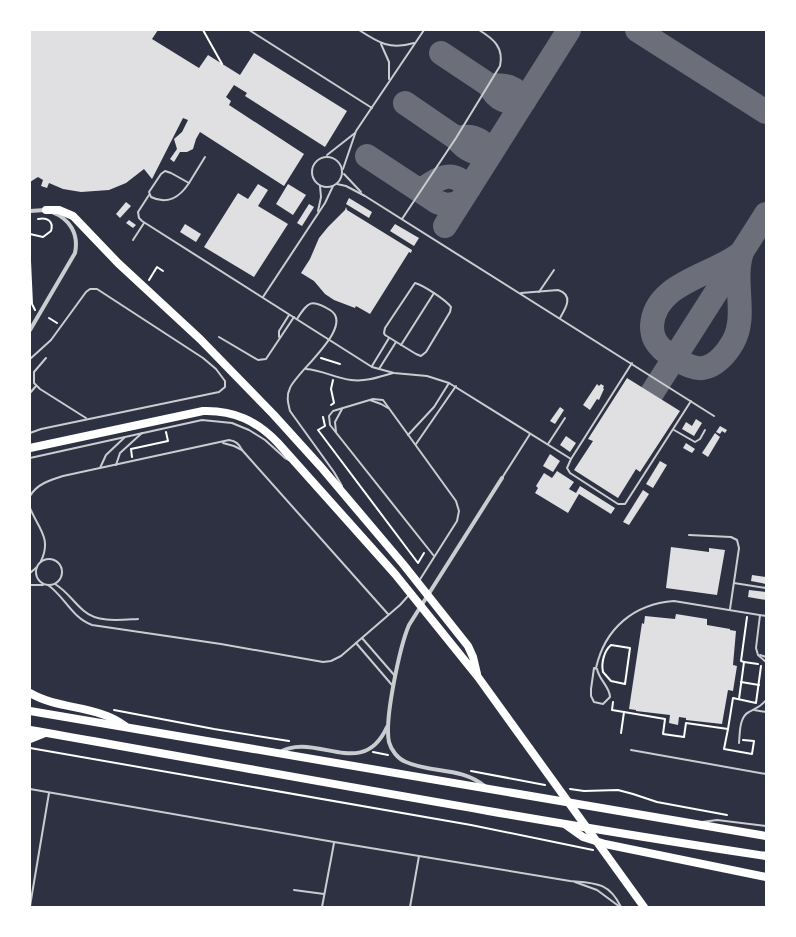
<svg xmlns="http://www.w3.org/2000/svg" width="796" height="937" font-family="'DejaVu Sans',sans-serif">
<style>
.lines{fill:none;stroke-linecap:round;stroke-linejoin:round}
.taxiway{stroke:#6c6f7a;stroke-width:24}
.building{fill:#e0e0e3}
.path{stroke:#fff;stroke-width:2}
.service{stroke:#caccd0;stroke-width:2}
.minor{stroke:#caccd0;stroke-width:4}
.motorway{stroke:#fff;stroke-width:8}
</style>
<rect width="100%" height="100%" fill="#2d3142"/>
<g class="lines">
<g class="taxiway">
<polyline points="637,30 766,112"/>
<path d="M441,53L489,85C496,100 508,105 524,101C515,85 506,85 489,85"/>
<path d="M405,103L456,138C466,151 476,155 491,152C482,138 472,134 456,138"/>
<polyline points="367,156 437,202 446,205 459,203"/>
<path d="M421,190C439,178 452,168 469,188"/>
<polyline points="445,226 569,30"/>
<path d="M742,252C732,281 748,316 733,342C727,353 716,366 703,368C689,370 661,352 655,340C653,336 652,330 652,326C654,282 714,276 742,252Z"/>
<polyline points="652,393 766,214"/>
</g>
</g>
<g class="building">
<polygon points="30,30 158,30 152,39 199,68 208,55 240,75 254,53 347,111 325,147 245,96 247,93 234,85 226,97 231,101 229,105 304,154 284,186 200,132 196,139 193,149 187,152 180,152 174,162 170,159 177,149 174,139 182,132 188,120 183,118 152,179 144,169 126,183 109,190 81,192 63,189 49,183 47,188 41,186 43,180 38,177 30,182"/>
<polygon points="258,184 268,190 258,206 288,224 254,277 204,247 238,193 248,199"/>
<polygon points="288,184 306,195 293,215 276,204"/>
<polygon points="349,198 372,212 369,218 346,204"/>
<polygon points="126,202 131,206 120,218 116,214"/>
<polygon points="309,204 314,207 302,226 297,223"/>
<polygon points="346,207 347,210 412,250 411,253 409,252 370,314 356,306 355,308 334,300 325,294 314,281 301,273 310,259 319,238 328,227 345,210"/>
<polygon points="129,220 136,225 133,228 126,223"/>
<polygon points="185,224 201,234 196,242 180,232"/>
<polygon points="395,224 419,238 414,246 390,231"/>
<polygon points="627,378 680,411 640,472 636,469 618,498 574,470 593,441 588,439"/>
<polygon points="597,384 599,386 601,384 604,386 603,388 604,389 599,400 597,399 590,410 583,405"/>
<polygon points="560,407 564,410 555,424 550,421"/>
<polygon points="696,419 702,423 694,436 682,429 686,422 692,426"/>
<polygon points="720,426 727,430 725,433 722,431 720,434 716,432"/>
<polygon points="715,433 720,437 708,457 702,453"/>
<polygon points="566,436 576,443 570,452 560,445"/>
<polygon points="686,443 695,449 692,453 683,448"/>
<polygon points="550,454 560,461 553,472 543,466"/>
<polygon points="660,461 667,465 653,488 646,484"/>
<polygon points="557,471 574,482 569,489 576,493 580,486 615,508 611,514 579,494 568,513 535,493 538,488 536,486 544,473 552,478"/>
<polygon points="643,490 649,494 629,525 623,522"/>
<polygon points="671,547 709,552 709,548 725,550 717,595 666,588"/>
<polygon points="752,575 766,577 766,584 751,581"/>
<polygon points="749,590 766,592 766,600 748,597"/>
<polygon points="676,614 707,619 707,625 730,629 730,630 736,631 733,665 737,666 733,691 728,690 722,724 686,720 686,718 679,717 678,725 669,723 670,715 636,711 636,710 629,709 642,623 644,624 645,616 675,619"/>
</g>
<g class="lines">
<g class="path">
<polyline points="203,30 222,64"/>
<path d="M30,234L43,237L51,231C54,221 47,217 38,219"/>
<polyline points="30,261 32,304 35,310"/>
<polyline points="149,280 157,267 163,271"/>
<polyline points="49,318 57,323"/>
<polyline points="321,358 340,364"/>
<polyline points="331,405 334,403 331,389 333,380"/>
<polyline points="323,417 325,426 318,430 418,563 424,553"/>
<polyline points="132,457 131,449 168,441 166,432"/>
<path d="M611,645L630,648L625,684L611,681L603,672C601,663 604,651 611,645Z"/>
<polyline points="744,662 741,661 747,617"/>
<polyline points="741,682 759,685"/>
<polyline points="739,699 744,662 758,664"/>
<polyline points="613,702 612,710 624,712 621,733"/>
<polyline points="114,710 214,729 289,741"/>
<polyline points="624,712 665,719 663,734 684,737 686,723 728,729 724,749 752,754 754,741 743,740"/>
<polyline points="728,729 733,698 756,703 761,666"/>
<polyline points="30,748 471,825 593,850"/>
<polyline points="373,752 388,755"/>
<polyline points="471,771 545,785"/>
<polyline points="570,789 584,791 618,790 633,794 657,802 727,815"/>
</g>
<g class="service">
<polyline points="249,30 372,108"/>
<path d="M359,30C379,43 390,50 414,43"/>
<polyline points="381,44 389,62 389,79"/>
<polyline points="327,155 355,133"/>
<circle cx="327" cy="172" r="15"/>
<polyline points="343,169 356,131 424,30"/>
<path d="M165,171L171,173L189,183C180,197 167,205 151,197L149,192L161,174Z"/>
<polyline points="344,174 361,192"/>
<polyline points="189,183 205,157"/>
<polyline points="337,184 346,186 365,196 714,416"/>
<polyline points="149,195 138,212 139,218 142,221 372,367 394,373 427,376 449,383 571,459"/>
<polyline points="318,211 321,197 320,186"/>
<path d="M402,219L456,138L500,66C504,48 494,39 479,30"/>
<polyline points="133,240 144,223"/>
<path d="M415,283C423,285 446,300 451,307L450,312L426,352L421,356L416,354L385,335L384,333L385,328Z"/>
<polyline points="539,292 554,270"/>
<path d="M521,293L558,290C574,295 566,308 560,318"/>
<polyline points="263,297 325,203 333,186"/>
<path d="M297,319C308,302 311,298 330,310C356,326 296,372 290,388C286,396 288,403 290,411L334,472L342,486"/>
<polyline points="219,337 258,360 266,359 294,317"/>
<polyline points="279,337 279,331 289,315"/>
<polyline points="401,345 434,293"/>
<polyline points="46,358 34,372 34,383 40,389 86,418"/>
<polyline points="30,359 51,340 86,292 90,289 97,289 203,358 216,369 225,381 225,387 219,392 41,429 30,433"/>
<polyline points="632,363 571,459 567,468 570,473 618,504 625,504 691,401"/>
<polyline points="372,366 389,338"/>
<path d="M306,369C322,370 335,378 351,380C366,382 379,377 393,373"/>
<polyline points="379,369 396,342"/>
<polyline points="30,393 36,386"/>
<polyline points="370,400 381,404 388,408"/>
<polyline points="674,430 695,442 700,439 705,430"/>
<polyline points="336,432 335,422 342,409"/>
<polyline points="408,435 434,407 449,383"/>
<polyline points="223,443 234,446 242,450"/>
<polyline points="416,444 456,386"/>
<polyline points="548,444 565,418"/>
<polyline points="30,458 202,420 232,423 249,430 265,440 285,458 289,460"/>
<polyline points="116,465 120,453 142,433"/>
<polyline points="100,468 106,455 125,437"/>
<polyline points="502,478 530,434"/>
<path d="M30,496C37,484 50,480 63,476L229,440C236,441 239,444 242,450L388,614"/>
<path d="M30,508C38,528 52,538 41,561"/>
<polyline points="689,535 731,537 737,540 739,548 730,609"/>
<circle cx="49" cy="572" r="13"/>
<polyline points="30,573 37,567"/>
<polyline points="419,581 457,521 459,511 456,501 383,400 373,399 333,411 329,416 330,425 434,556"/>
<polyline points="734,583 766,588"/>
<path d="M55,584C68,592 73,602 84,611C98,623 120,620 138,619"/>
<polyline points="30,585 43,585"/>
<path d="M48,585C65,597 72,618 92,625L221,644L323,662L331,661L341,656L400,605L409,595"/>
<polyline points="760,615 756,648 758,655 766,662"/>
<polyline points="362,638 395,676"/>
<polyline points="356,643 392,685"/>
<polyline points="760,655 766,657"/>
<path d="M594,668L597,669C599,680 610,687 610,697L603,704L594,702L591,696V689Z"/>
<path d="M596,668C605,628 634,604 674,601L766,616"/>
<polyline points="754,710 766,712"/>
<path d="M739,743C740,733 739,717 749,712C756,708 761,707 766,700"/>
<polyline points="631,750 766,774"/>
<path d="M30,789L334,842L570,881C595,883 609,882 621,907"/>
<polyline points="702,822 717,820 766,826"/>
<polyline points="575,882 597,890 620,907"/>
<polyline points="294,890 324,894"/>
<polyline points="30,906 49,793"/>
<polyline points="322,907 334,843"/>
<polyline points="410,907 419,856"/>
</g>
<g class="minor">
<polyline points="30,211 45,210"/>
<path d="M30,330L75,253C79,234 70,219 52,212"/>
<path d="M278,753C315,730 362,782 387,727"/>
<path d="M486,787C460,766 433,774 406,762C398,759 391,750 389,742C384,720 400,646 409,625L502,478"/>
</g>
<g class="motorway">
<polyline points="46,210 59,210 73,216 118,263 200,339 273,414 321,467 403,564 468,646 473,657 477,674"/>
<path d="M30,448L203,411C234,410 257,421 278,443L395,574L478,677L644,907"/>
<path d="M30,693C59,710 98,705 125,726"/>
<polyline points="30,711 766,836"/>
<path d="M30,730C275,773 520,819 766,856"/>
<polyline points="30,739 45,733"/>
<polyline points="566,825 583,837 605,844 766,877"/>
</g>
</g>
<rect width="796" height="937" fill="none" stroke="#ffffff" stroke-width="62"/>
</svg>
